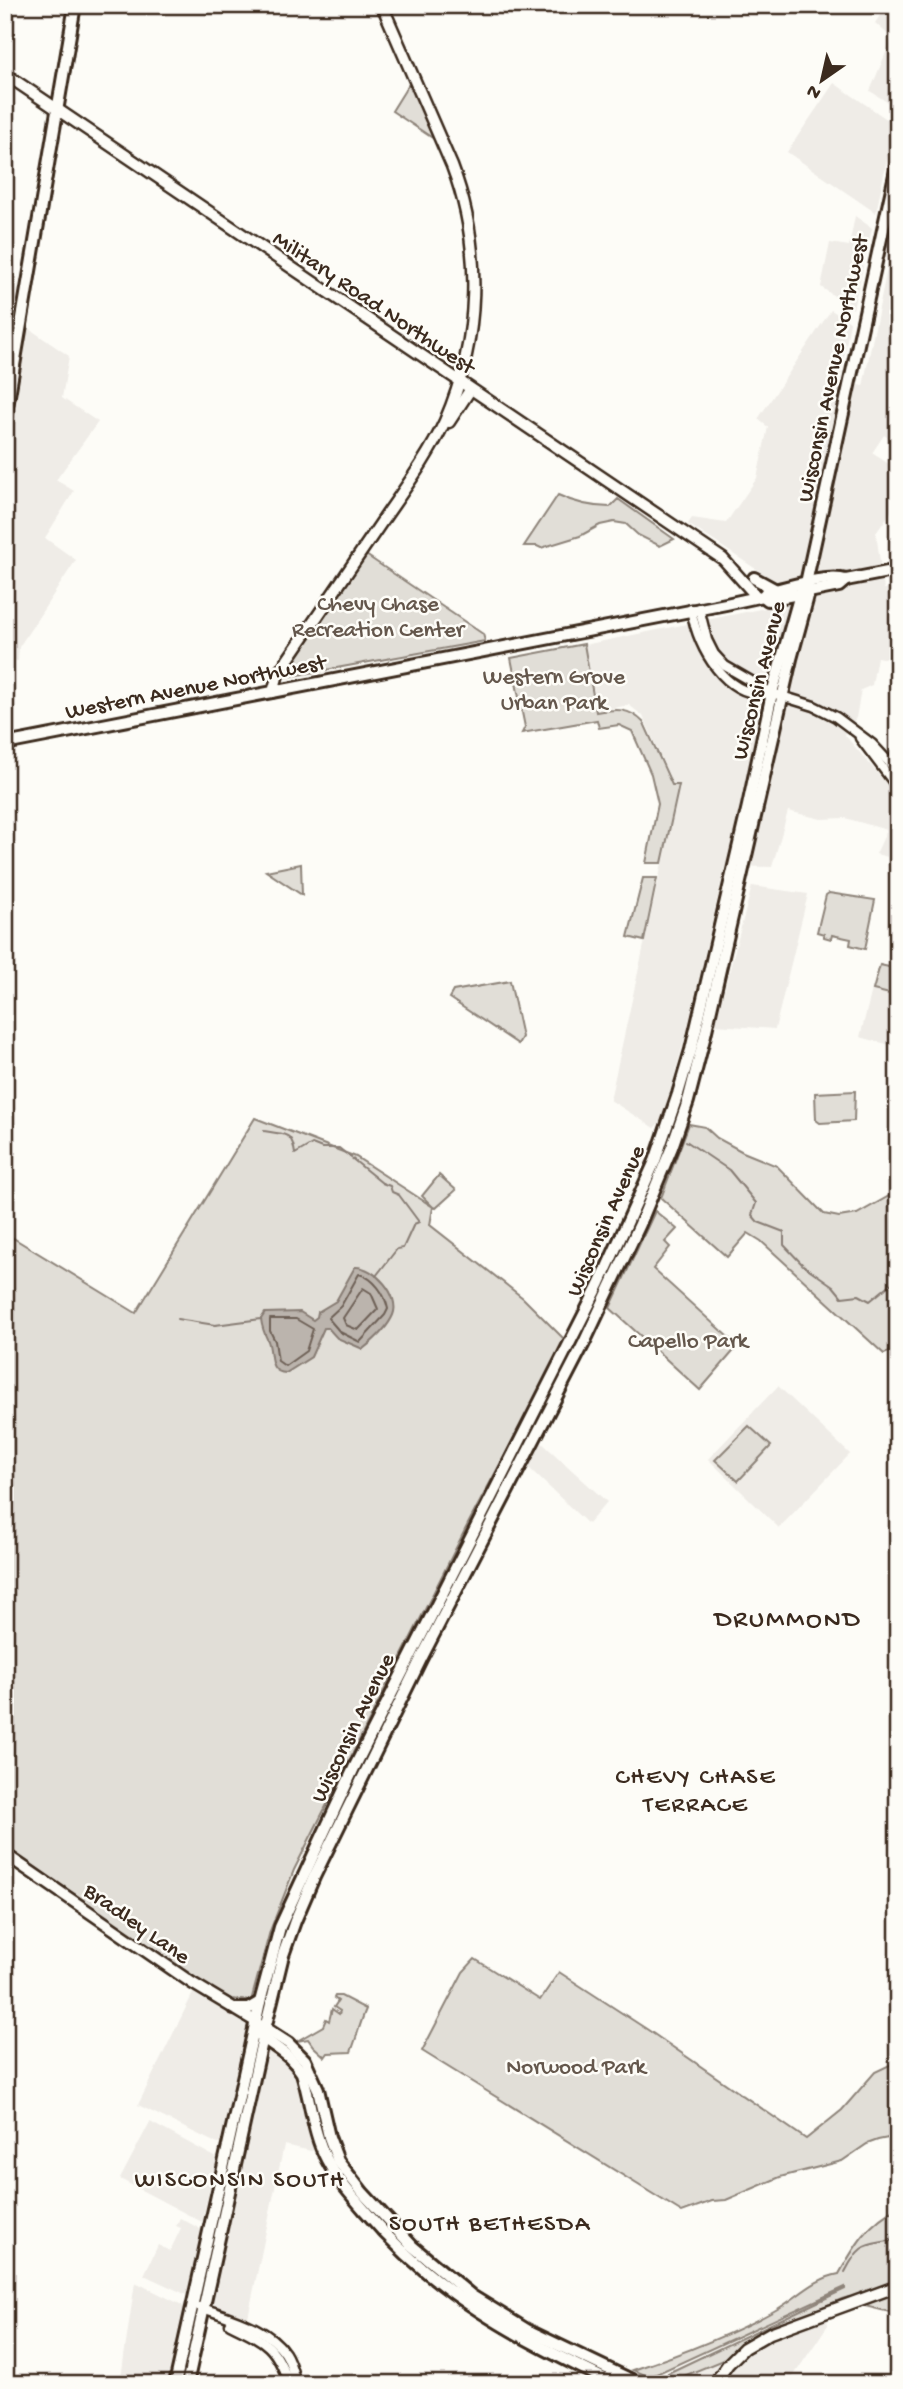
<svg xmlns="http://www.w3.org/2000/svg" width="903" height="2389" font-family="'Gochi Hand',sans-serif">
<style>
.built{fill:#efece7}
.green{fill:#e1ded7;stroke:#8e847a;stroke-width:2}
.water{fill:#bbb4ad;stroke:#887d74;stroke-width:2}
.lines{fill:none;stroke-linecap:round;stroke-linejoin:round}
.shore{stroke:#6e6157;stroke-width:2}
.stream{stroke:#887d74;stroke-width:2}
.tertiary-casing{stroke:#3b2a1e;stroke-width:13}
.secondary-casing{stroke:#3b2a1e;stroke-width:15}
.primary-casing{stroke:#3b2a1e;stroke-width:16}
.tertiary{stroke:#fdfcf7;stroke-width:8}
.secondary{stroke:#fdfcf7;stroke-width:10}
.primary{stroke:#fdfcf7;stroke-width:10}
.labels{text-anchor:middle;stroke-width:5;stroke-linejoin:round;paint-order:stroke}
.street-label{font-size:23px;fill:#3b2a1e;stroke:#fdfcf7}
.park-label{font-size:23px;fill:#64574c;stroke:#fdfcf7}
.neighbourhood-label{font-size:24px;letter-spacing:2px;fill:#3b2a1e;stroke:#fdfcf7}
.quarter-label{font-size:26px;letter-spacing:2px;fill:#3b2a1e;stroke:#fdfcf7}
</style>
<rect width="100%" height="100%" fill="#fdfcf7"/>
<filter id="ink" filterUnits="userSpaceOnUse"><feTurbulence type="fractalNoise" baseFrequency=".0143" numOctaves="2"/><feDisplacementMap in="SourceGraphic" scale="14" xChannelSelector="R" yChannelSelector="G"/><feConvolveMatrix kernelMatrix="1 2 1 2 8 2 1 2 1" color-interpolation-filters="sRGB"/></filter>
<g filter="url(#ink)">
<g class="built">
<polygon points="887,5 898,5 898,109 870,91 892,38 875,23"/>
<polygon points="834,83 894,124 876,213 787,152"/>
<polygon points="898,215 898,444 884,435 872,453 898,470 898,502 876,533 884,589 898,587 898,661 877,657 872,685 861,690 856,718 844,734 898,797 898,840 888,857 876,854 887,830 845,818 821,819 788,811 772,867 725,866 687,1030 662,1120 654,1128 610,1100 662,863 675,789 643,716 629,705 598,711 584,645 770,607 771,579 688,524 692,518 726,523 757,478 768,427 758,419 831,310 850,322 840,382 863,386"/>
<polygon points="855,216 872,228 853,309 821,287 830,243 849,246"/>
<polygon points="5,312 69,356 62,398 98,422 56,480 74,491 45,538 76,560 19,647 18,661 5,659"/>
<polygon points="752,886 808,894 775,1029 715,1025"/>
<polygon points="881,964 898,969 898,1047 860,1037 878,966"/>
<polygon points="778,1386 850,1454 779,1528 708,1459"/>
<polygon points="541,1442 607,1502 588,1524 528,1467"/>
<polygon points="195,1989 246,2025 248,2029 225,2137 223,2142 218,2144 138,2105"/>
<polygon points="272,2048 290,2062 301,2080 317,2149 311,2151 284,2145 247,2322 210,2303 265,2052"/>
<polygon points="150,2122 217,2158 202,2222 120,2179"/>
<polygon points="180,2218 204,2231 194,2277 187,2295 144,2275 158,2245 170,2251 181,2228 176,2226"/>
<polygon points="135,2282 182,2305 186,2310 170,2384 120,2384"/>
<polygon points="827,2318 828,2325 788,2384 721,2384 736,2363 748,2352 784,2333"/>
<polygon points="729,2358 709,2384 666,2384 717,2362"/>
</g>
<g class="green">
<polygon points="410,82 436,137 434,139 392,111"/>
<path d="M558,495C575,503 591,507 610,507L618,499L674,539L660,546L638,535L626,524L614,522L600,525L580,536L541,548L537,546H524Z"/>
<polygon points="366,555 483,634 485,641 287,677 286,673"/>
<path d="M584,644L596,712C616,709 629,707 644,723L672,785H679L662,863H646L658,804L651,774L632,731L619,725L599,728L597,720L522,733L525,727L511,658Z"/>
<polygon points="301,864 302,895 266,871"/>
<polygon points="643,878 657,878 644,941 628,937"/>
<polygon points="829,893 875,900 865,949 850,945 851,939 832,935 831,939 824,937 824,934 817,932 826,895"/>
<polygon points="880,965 898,969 898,996 873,990"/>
<polygon points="510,981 522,1037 518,1044 449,998 453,991"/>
<polygon points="855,1091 854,1121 820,1123 816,1120 815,1093"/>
<polygon points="255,1118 356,1157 433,1207 422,1196 439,1175 456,1190 436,1208 433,1207 430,1225 523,1298 566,1341 469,1522 294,1870 270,1931 251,2001 231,1999 194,1978 5,1846 5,1233 136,1313"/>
<polygon points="689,1124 705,1127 717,1138 743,1152 777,1166 824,1214 839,1217 857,1214 896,1192 898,1187 898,1348 884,1354 761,1241 748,1233 727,1257 661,1198"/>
<polygon points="655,1211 677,1229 665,1242 670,1247 653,1269 738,1346 700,1390 610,1308"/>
<polygon points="749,1426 771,1446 738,1481 715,1460"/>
<polygon points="475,1959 540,2000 559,1972 648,2030 806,2139 842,2110 875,2072 898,2061 898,2141 888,2138 878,2140 867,2144 842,2161 780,2177 726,2200 712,2201 682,2212 422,2051 463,1972"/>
<path d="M335,1996H341L366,2009C360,2023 357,2037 351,2052L328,2053L325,2057L313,2046L308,2039L297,2041L323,2026L326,2019L329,2021L332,2009L339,2014L340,2011L334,2007L338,2001L334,1998Z"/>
<path d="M898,2208V2314L852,2303L849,2297L842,2299L763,2332L744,2342L723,2360L667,2383L668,2373L845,2289V2287L650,2377L633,2370C681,2354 729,2336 774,2311C796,2299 814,2278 839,2274C854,2247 869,2221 898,2208Z"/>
</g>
<path class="water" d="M355,1267C374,1266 401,1296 393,1315C388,1327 373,1341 363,1349L337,1338L328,1328H324L311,1357L286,1373C267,1372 273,1354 268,1341C264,1333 262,1328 261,1319L265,1313L300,1312L313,1320L317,1317L318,1312L336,1301Z"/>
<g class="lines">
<g class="shore">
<path d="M359,1274C374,1278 385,1294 388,1309L385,1315L360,1342L340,1332L328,1318L341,1306Z"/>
<polygon points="363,1288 371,1293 378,1309 358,1330 346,1325 343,1318"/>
<polygon points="270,1319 296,1319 313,1329 306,1351 285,1366 278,1361 275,1341 270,1331"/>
</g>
<g class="stream">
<path d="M264,1131C284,1135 292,1130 295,1154L312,1144L322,1148H339L382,1183L390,1186L392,1192L399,1195L419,1222L414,1224L403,1248L397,1249L376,1276"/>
<polyline points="686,1141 729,1170 756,1203 752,1215 758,1222 784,1232 784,1245 803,1265 833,1286 842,1297 859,1295 870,1301 892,1283 898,1283"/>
<polyline points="177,1319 215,1325 261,1319"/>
<path d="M845,2272C862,2239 866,2247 898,2239"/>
</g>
<defs>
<g id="tertiary">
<polyline points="699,608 707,640 714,654 725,666 772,693 814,706 836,717 872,744 898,772"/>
<path d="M691,609C698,647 725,701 772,693"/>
<polyline points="860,738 898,788"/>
<path d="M200,2307C227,2317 268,2327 285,2353C291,2362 293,2373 296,2384"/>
<path d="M230,2324C265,2341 276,2345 289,2384"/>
</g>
<g id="secondary">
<polyline points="5,74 723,559 757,597"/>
<polyline points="449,422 470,390"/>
<path d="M273,692L278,674C313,622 348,571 383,520C405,488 429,456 445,421C480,341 483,247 452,166L382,5"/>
<polyline points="5,1854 192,1983 255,2021"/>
<polyline points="714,2384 728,2364 744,2348 770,2333 898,2286"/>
</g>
<g id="primary">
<polyline points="5,419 75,5"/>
<polyline points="754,578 776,590"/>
<polyline points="763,596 768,600 839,586 846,580"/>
<path d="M5,744L726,604L763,596L766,592C787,588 826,574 846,580L898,570"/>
<polyline points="234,2009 248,2009 260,2002"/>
<polyline points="260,2025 288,2043 305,2060 318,2089 329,2137 338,2161 363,2193 412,2246 472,2296 527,2330 640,2384"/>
<path d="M258,2033C274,2048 290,2053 302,2073C311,2102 313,2134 327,2160C337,2179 352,2196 366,2212C437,2296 518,2337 615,2384"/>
<polyline points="175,2384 260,2002 280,1927 354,1768 600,1283 655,1161 678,1094 691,1050 748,806 772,693 800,594 806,583 898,161"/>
<polyline points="187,2384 263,2037 283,1955 295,1921 314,1877 421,1659 584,1343 640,1224 672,1147 688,1101 705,1035 791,659 807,600 809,592 806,583"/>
</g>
</defs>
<use href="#tertiary" class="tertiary-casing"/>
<use href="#secondary" class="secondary-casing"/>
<use href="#primary" class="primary-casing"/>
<use href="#tertiary" class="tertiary"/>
<use href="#secondary" class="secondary"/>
<use href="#primary" class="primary"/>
</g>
</g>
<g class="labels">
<g class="street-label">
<text transform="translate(375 301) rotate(34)" y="8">Military Road Northwest</text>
<text transform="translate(831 368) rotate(-78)" y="8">Wisconsin Avenue Northwest</text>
<text transform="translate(757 680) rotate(-76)" y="8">Wisconsin Avenue</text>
<text transform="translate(195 685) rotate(-11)" y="8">Western Avenue Northwest</text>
<text transform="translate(604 1220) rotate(-66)" y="8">Wisconsin Avenue</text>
<text transform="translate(351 1727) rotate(-64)" y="8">Wisconsin Avenue</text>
<text transform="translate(138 1922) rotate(35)" y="8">Bradley Lane</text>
</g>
<g class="park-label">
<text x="378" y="610">Chevy Chase<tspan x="378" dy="26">Recreation Center</tspan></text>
<text x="554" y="683">Western Grove<tspan x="554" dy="26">Urban Park</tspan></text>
<text x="688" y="1347">Capello Park</text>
<text x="576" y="2073">Norwood Park</text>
</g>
<g class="neighbourhood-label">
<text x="696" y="1783">CHEVY CHASE<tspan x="696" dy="28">TERRACE</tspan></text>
<text x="240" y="2186">WISCONSIN SOUTH</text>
<text x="490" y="2230">SOUTH BETHESDA</text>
</g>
<g class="quarter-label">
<text x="788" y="1626">DRUMMOND</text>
</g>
</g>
<rect width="903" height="2389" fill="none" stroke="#fdfcf7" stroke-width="28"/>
<rect x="14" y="14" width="875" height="2361" fill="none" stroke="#3b2a1e" stroke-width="2.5" filter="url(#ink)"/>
<g transform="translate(822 80) rotate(214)" stroke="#fdfcf7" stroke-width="5" paint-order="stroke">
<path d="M0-5L12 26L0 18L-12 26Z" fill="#3b2a1e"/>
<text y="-10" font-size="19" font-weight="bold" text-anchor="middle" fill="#3b2a1e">N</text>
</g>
</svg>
